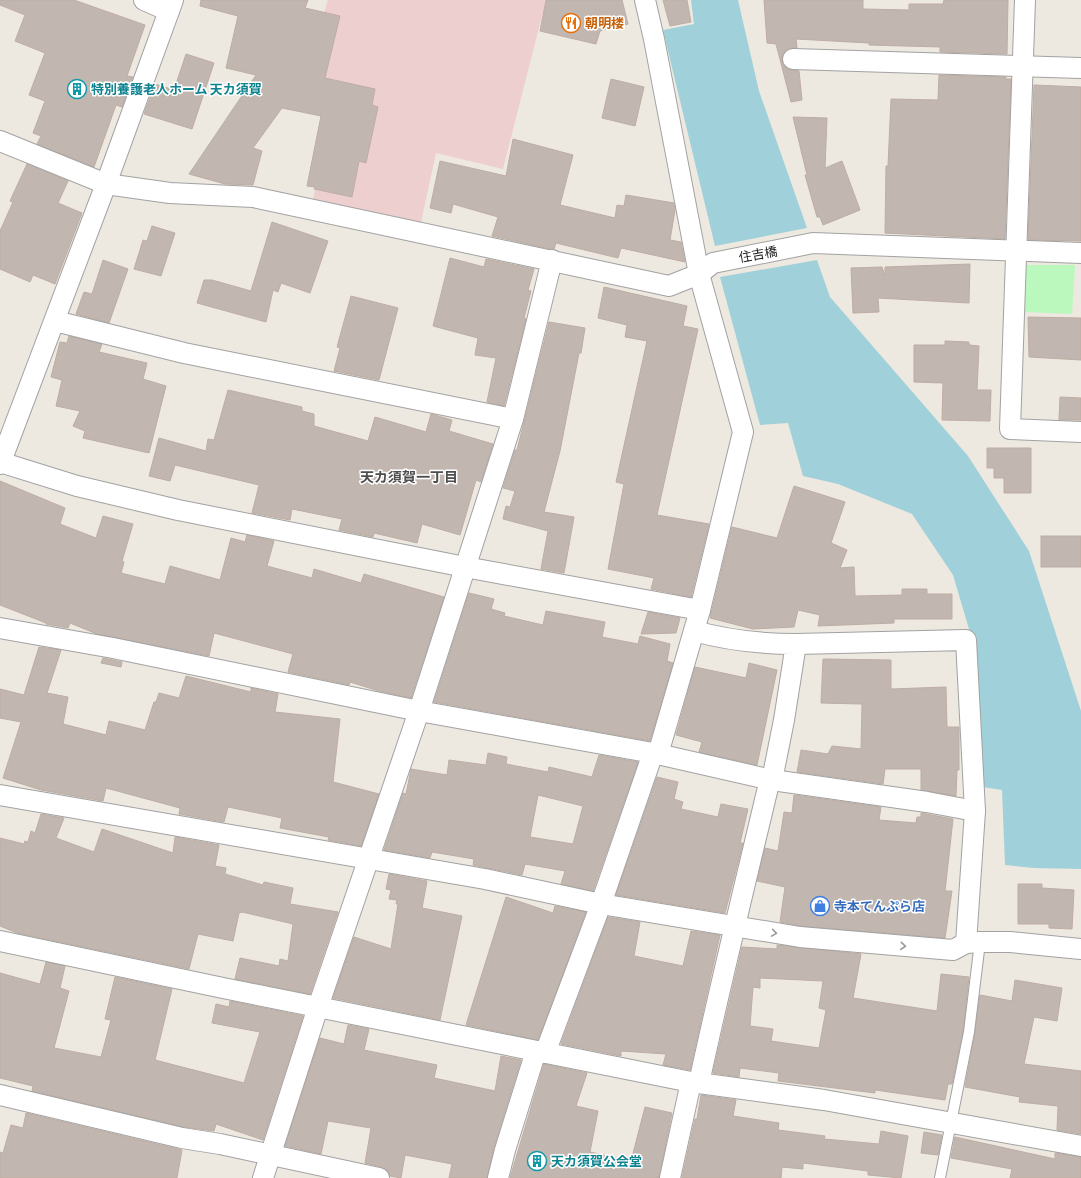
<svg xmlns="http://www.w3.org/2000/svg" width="1081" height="1178" font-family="'Sofia Sans Condensed','Noto Sans JP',sans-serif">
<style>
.commercial{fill:#eecfcf}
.park{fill:#bbf8bd}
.water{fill:#a0d1da}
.building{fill:#c1b7b0;stroke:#beada3;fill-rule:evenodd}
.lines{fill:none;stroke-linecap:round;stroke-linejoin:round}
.lane-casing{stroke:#a2a2a2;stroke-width:12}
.street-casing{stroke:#a2a2a2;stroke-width:22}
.lane{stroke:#fff;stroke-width:10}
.street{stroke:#fff;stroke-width:20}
.oneway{stroke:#989898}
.labels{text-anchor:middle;stroke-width:3;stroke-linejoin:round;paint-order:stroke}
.food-label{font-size:13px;font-weight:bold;fill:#c56008;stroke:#fff;text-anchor:start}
.culture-label{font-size:13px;font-weight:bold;fill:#0d838f;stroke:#fff;text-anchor:start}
.street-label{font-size:13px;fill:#1b1b1b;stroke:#fff}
.shop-label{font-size:13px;font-weight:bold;fill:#366cbe;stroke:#fff;text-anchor:start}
.neighbourhood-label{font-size:14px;font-weight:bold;fill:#4e4e4e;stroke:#fff}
</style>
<rect width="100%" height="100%" fill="#ede8e0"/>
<polygon class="commercial" points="328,0 546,0 503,169 436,153 420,227 313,199 336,103 299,95"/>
<polygon class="park" points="1026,265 1075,265 1072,314 1025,312"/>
<g class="water">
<polygon points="691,0 738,0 759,91 807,228 715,246 663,30 694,24"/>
<polygon points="817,260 830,297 968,456 1029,551 1081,711 1081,869 1034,868 1005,865 1002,790 982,787 977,656 953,575 912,514 838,484 803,476 788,423 760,425 720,277"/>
</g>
<g class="building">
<polygon points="0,0 74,0 145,25 127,76 133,77 122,107 116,105 94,167 37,144 41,136 33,133 45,101 29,95 45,53 15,41 25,15 0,5"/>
<polygon points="201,0 308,0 305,8 340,16 325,78 375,89 372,105 378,107 366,163 359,161 352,197 314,189 315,187 307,186 321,116 282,108 253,148 262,151 253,185 225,184 189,174 256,75 226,68 238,16 200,6"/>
<polygon points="546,0 622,0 628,24 600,31 596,44 540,31"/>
<polygon points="663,0 687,0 691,22 670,26"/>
<polygon points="764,0 863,0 863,9 909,10 909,4 943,4 944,0 1008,0 1007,54 940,52 940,47 869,45 869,43 796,39 797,48 787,49 782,58 783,64 787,69 799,71 802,100 791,102 776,44 767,43"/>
<polygon points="186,54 214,63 192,129 144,114 155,84 174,90"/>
<polygon points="939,75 1006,77 1006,79 1011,79 1005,239 885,233 886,166 888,166 891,99 938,100"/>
<polygon points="611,79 644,87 635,126 602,118"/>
<polygon points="1034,85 1081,87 1081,241 1028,240"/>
<polygon points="793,117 827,118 825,168 842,161 860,210 823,225 820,217 817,217 805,175 807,175"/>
<polygon points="513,139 573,155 560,205 615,218 617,205 624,206 626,195 674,203 675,210 670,240 681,242 685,262 621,248 618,258 556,243 554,249 550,249 492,236 498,217 453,204 451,213 430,208 440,161 506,176"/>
<polygon points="27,164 68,181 58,203 82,213 55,284 33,275 30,282 0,269 0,231 13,202 10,201"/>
<polygon points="272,222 328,241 310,293 281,283 278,292 273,290 266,322 197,303 204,280 212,280 251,291"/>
<polygon points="152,226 175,233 161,276 134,269 143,240 147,241"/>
<polygon points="450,258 484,267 486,259 534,269 528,290 531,291 524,318 526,319 504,406 487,402 496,358 475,355 478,338 433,326"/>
<polygon points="103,260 128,269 109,323 76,314 84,292 92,294"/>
<polygon points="970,264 969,303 878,298 879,312 853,313 851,268 882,267 885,276 885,267"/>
<polygon points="604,287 687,306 683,326 698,329 657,515 709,524 691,597 651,589 654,578 608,569 624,484 616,482 647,341 625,337 627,325 598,318"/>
<polygon points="351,296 398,308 379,380 334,371 340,348 337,347"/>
<polygon points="1028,317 1081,318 1081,360 1029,357"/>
<polygon points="549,322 585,328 581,353 579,353 560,451 544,512 574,517 564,573 541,569 548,531 503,519 506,506 510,507 515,491 503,488 515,450 517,450"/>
<polygon points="69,336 102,344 99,352 147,363 143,379 166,386 149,453 83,438 85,431 73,426 80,411 56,406 62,380 51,377 60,342 67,343"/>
<polygon points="945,341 969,342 969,345 979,346 977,390 991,390 990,421 942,420 943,383 914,382 914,345 945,345"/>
<polygon points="228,390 302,407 302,411 314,414 314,426 368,441 375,417 426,432 431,414 452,420 449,431 493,444 481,482 476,480 460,535 422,524 417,543 374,533 373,537 339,530 342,519 292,509 290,520 252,513 259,485 175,465 170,481 149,476 159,438 206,451 208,439 214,440"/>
<polygon points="1060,397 1081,398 1081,420 1059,420"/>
<polygon points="987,448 1031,448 1031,493 1004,493 1004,478 994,478 994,468 987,468"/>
<polygon points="0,481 65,508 60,524 96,538 103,516 133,524 122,561 124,562 121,573 165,584 170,566 220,580 231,538 245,542 247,535 274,541 267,566 312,578 314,569 361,583 364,574 444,597 411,698 379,691 350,682 349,685 288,672 293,654 214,633 209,656 97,634 70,623 68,628 46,624 46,623 0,605"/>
<polygon points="794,486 845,502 831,543 847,550 840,568 854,567 855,596 902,595 902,589 927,589 927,594 952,594 952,619 894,619 894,623 818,626 820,615 798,610 794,627 753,629 710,618 732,527 777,538"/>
<rect x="1041" y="536" width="40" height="31"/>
<polygon points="469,593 494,599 491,609 505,613 504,616 543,625 546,611 605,622 602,637 638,644 640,636 670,644 667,661 673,663 650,741 434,702"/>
<polygon points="648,612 680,618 676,633 641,634"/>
<polygon points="39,647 61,650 47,693 68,697 63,724 106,735 109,721 145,730 154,702 156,702 159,693 179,698 186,676 251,692 251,688 278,694 275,712 340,719 333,782 379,794 361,846 328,840 329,837 280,828 282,818 228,807 224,822 179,814 180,808 106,788 103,801 41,790 3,778 21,722 0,718 0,689 24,695"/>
<polygon points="103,658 122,662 121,667 101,663"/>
<polygon points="823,659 891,660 891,689 946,687 947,727 959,727 959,770 957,770 956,796 921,790 921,769 885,769 883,784 797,772 801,750 828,754 832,746 861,749 862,704 821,703"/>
<polygon points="749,663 777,670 757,765 699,752 702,742 676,735 695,667 746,678"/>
<path d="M488,753L507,757L506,764L548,772L549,767L592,777L599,755L638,762L593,891L561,884L565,871L525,864L522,875L473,865L474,859L432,852L430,858L384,850L403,793L406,794L411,769L447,775L449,760L486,765ZM538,795L583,806L573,844L530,837Z"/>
<polygon points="657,777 678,782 674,799 683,802 681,809 718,817 721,804 748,809 740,843 743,843 725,913 616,895"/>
<polygon points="794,795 881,807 879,820 916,823 917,817 921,817 921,813 953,819 945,891 952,891 945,938 801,926 780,922 785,887 757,881 765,848 778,851 784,812 792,813"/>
<polygon points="41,814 64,818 56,838 94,852 102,829 173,853 175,837 219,845 215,866 226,868 225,874 263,885 264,882 293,888 290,904 338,912 310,994 235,979 240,958 279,966 280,959 288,961 293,924 242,912 239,913 233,941 198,934 189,969 17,933 0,926 0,838 24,844 25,841 28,842 31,831 35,833"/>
<polygon points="389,874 427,881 422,908 462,916 440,1020 333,998 354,937 391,949 398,904 396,904 397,900 389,899 391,890 386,889"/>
<polygon points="1018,884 1042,884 1042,888 1074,890 1072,929 1049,928 1049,924 1018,924"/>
<polygon points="506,897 553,913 555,906 586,912 538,1040 466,1025"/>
<polygon points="608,917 640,922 634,956 683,966 691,931 720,935 690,1070 663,1065 666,1054 621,1051 621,1056 561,1044"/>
<path d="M777,945L861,954L853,998L937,1011L941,974L969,977L963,1031L952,1084H948L945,1100L875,1090V1093L778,1081L779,1073L740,1068L739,1077L713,1073L742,947L777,949ZM760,978L823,981L819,1008L826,1010L819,1048L771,1041L773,1029L750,1026L753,987L760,988Z"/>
<polygon points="46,962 65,966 60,988 69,991 54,1048 101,1057 111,1020 105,1019 115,977 172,989 155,1060 244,1083 260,1032 212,1023 216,1004 229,1007 230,1001 303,1016 263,1140 216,1124 214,1131 184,1127 32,1091 33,1086 0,1078 0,973 40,984"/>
<polygon points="1015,980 1062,988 1057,1021 1034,1017 1024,1064 1081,1071 1081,1134 1057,1130 1058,1106 1019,1102 1020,1097 965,1087 975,1033 980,995 1012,1001"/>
<polygon points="348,1025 369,1029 364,1050 437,1065 434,1078 495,1091 501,1056 521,1060 494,1147 487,1178 449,1178 452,1164 405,1155 401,1178 390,1176 387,1170 382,1167 365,1163 371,1128 328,1121 321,1154 285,1146 320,1038 344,1044"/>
<polygon points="544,1064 587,1073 576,1106 598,1111 590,1152 631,1161 645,1107 672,1113 659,1178 510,1178"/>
<polygon points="701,1095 736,1100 733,1116 779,1123 778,1130 825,1136 824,1139 879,1144 881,1131 908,1136 901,1178 868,1175 868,1171 803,1163 803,1169 782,1167 781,1178 682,1178 695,1119 697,1119"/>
<polygon points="26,1113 182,1150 177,1178 0,1178 0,1152 3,1153 11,1125 23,1128"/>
<polygon points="924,1132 942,1135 938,1155 921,1153"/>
<polygon points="955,1137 1055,1159 1055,1153 1081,1157 1081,1178 1010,1178 1012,1169 951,1158"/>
</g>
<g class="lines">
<defs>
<polyline id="lane" points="940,1178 969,1032 980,942"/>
<g id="street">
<polyline points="144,0 169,11"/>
<polyline points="645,0 654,39 699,274 743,432 700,610 658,754"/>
<polyline points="1025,0 1010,429 1081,432"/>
<polyline points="793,59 1081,68"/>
<polyline points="0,141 106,184 170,193 253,197 669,286 699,274 713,263 813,243 1081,253"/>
<polyline points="55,321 184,353 513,419"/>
<polyline points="0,462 77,486 178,510 465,567 700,610"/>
<polyline points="0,464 106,184 173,0"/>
<polyline points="0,628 113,648 419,711 653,753 772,780 927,802 975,811"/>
<path d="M694,631C727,640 762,644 796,644L784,720L772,780"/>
<polyline points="796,644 966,640 975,811 966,943"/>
<polyline points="0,795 485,879 601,904 800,937 953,950 966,943 980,942 1010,942 1081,949"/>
<polyline points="0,941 223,988 691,1082 824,1100 1081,1146"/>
<polyline points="545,1053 601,904 653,753"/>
<path d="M699,1083C721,981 746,880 770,779"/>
<polyline points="0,1095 182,1138 220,1144 379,1178"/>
<polyline points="263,1178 318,1007 419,711 513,419 552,260"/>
<polyline points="498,1178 505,1150 536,1051"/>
<polyline points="670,1178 691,1082"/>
</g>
</defs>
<use href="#lane" class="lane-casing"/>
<use href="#street" class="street-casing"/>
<use href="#lane" class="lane"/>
<use href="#street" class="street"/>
</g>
<defs><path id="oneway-chevron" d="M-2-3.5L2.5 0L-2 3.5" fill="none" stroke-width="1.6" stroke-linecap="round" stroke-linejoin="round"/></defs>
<g class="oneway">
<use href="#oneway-chevron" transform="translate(774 933) rotate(9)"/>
<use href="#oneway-chevron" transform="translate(903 946) rotate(5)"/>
</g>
<defs>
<symbol id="restaurant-ring" viewBox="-11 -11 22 22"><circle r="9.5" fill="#fff" stroke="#e8710a" stroke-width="1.5"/><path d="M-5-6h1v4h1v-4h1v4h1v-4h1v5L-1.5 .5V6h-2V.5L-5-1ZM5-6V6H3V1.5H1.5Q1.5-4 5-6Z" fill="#e8710a"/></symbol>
<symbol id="building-ring" viewBox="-11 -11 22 22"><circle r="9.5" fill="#fff" stroke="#0f9aa8" stroke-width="1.5"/><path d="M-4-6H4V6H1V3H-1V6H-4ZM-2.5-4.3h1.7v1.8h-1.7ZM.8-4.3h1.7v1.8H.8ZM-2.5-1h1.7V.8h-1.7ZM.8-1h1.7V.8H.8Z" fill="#0f9aa8"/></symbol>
<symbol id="shop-ring" viewBox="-11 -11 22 22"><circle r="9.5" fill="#fff" stroke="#3f7fe0" stroke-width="1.5"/><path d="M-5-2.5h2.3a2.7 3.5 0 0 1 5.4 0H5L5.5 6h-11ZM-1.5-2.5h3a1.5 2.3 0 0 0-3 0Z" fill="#3f7fe0"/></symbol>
</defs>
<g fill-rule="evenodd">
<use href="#restaurant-ring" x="560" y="12" width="22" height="22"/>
<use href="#building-ring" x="66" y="78" width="22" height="22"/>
<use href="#shop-ring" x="809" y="895" width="22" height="22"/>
<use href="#building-ring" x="526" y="1150" width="22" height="22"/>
</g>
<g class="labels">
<g class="food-label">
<text x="585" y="28">朝明楼</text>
</g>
<g class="culture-label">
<text x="91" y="94">特別養護老人ホーム 天カ須賀</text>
<text x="551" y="1166">天カ須賀公会堂</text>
</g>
<g class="street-label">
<text transform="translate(758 254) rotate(-10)" y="5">住吉橋</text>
</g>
<g class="shop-label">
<text x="834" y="911">寺本てんぷら店</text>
</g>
<g class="neighbourhood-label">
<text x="409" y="482">天カ須賀一丁目</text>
</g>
</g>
</svg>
